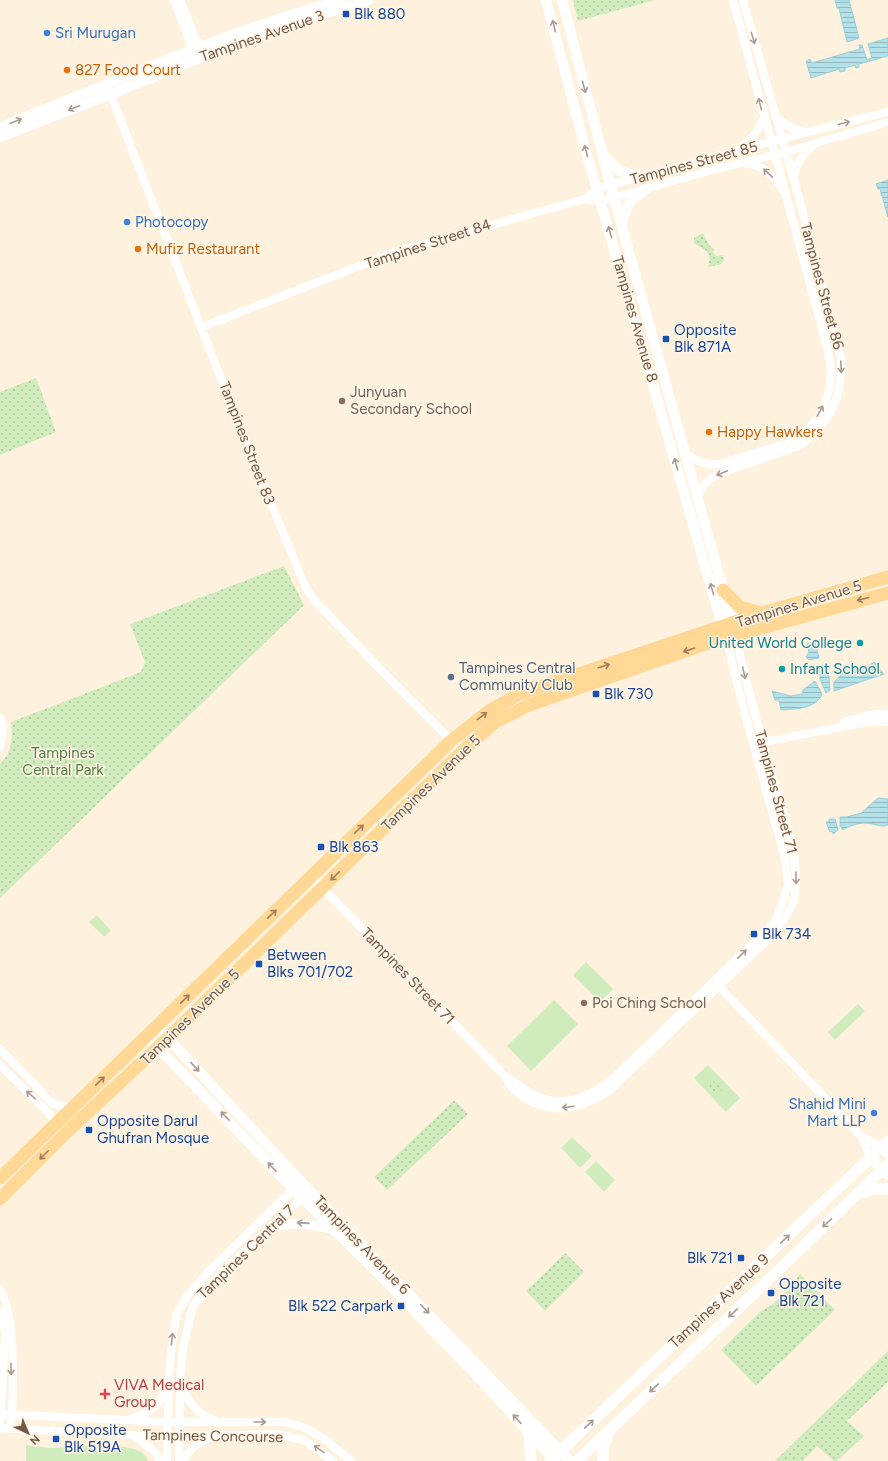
<svg xmlns="http://www.w3.org/2000/svg" width="888" height="1461" font-family="Figtree,sans-serif">
<style>
.green{fill:#d0ecbd}
.park{fill:url(#park-dots)}
.water{fill:url(#water-rules);stroke:#98d1db}
.lines{fill:none;stroke-linecap:round;stroke-linejoin:round}
.minor{stroke:#fff;stroke-width:8}
.tertiary{stroke:#fff;stroke-width:10}
.secondary{stroke:#fff;stroke-width:11}
.primary{stroke:#ffd895;stroke-width:13}
.oneway{stroke:#ad9a8f}
.oneway2{stroke:#9f7d5d}
.transit-dot{fill:#1a4fb4;stroke:#fff6e7;stroke-width:1.5}
.shop-dot{fill:#3f7fe0;stroke:#fff6e7;stroke-width:1.5}
.food-dot{fill:#e8710a;stroke:#fff6e7;stroke-width:1.5}
.education-dot{fill:#8d6e63;stroke:#fff6e7;stroke-width:1.5}
.culture-dot{fill:#0f9aa8;stroke:#fff6e7;stroke-width:1.5}
.service-dot{fill:#5c6f8a;stroke:#fff6e7;stroke-width:1.5}
.health-dot{fill:#e0444e;stroke:#fff6e7;stroke-width:1.5}
.labels{text-anchor:middle;stroke-width:3;stroke-linejoin:round;paint-order:stroke}
.transit-label{font-size:15px;fill:#164399;stroke:#fff6e7;text-anchor:start}
.shop-label{font-size:15px;fill:#366cbe;stroke:#fff6e7;text-anchor:start}
.street-label{font-size:15px;fill:#765645;stroke:#fff6e7}
.food-label{font-size:15px;fill:#c56008;stroke:#fff6e7;text-anchor:start}
.education-label{font-size:15px;fill:#785e54;stroke:#fff6e7;text-anchor:start}
.culture-label{font-size:15px;fill:#0d838f;stroke:#fff6e7;text-anchor:end}
.service-label{font-size:15px;fill:#4e5e75;stroke:#fff6e7;text-anchor:start}
.park-label{font-size:15px;fill:#4f7d3c;stroke:#fff6e7}
.health-label{font-size:15px;fill:#be3a42;stroke:#fff6e7;text-anchor:start}
</style>
<defs>
<pattern id="park-dots" width="8" height="8" patternUnits="userSpaceOnUse"><rect width="8" height="8" fill="#d0ecbd"/><path d="M2 2h.1M6 6h.1" fill="none" stroke="#adc29b" stroke-width="1.8" stroke-linecap="round"/></pattern>
<pattern id="water-rules" width="6" height="5" patternUnits="userSpaceOnUse"><rect width="6" height="5" fill="#b2e1e9"/><path d="M0 2.5h6" fill="none" stroke="#95b9bf"/></pattern>
</defs>
<rect width="100%" height="100%" fill="#fef2df"/>
<g class="green">
<polygon points="97,915 111,931 104,937 89,922"/>
<polygon points="586,962 613,989 600,1002 573,975"/>
<polygon points="554,1000 578,1024 531,1071 507,1046"/>
<polygon points="858,1004 865,1011 835,1040 828,1032"/>
<polygon points="708,1065 740,1098 726,1112 694,1078"/>
<polygon points="572,1137 592,1156 580,1168 561,1148"/>
<polygon points="596,1161 615,1180 604,1192 585,1172"/>
<path d="M26,1445C34,1446 42,1447 50,1448C70,1448 142,1437 148,1461H26Z"/>
</g>
<g class="park">
<polygon points="573,0 655,0 578,21"/>
<path d="M703,233L709,245L714,249L713,252L716,256L723,255L724,259L722,264L708,267C713,250 703,250 694,243V238Z"/>
<polygon points="36,378 56,432 0,455 0,392"/>
<path d="M284,566L304,605L0,898V764C12,753 13,738 11,722L141,672L145,662L130,624Z"/>
<polygon points="711,1081 723,1083 721,1093 709,1091"/>
<polygon points="454,1100 468,1114 387,1190 374,1177"/>
<polygon points="565,1253 584,1272 545,1311 526,1291"/>
<polygon points="800,1274 835,1310 756,1386 721,1350 761,1311 773,1304 790,1288"/>
<polygon points="888,1351 888,1382 847,1421 864,1436 837,1461 834,1461 817,1446 803,1461 775,1461"/>
</g>
<g class="water">
<polygon points="835,0 849,0 859,38 847,42 839,8 837,8"/>
<polygon points="888,38 888,56 859,64 859,67 856,68 855,65 845,68 845,71 840,72 839,69 811,78 806,61 810,59 812,63 860,49 859,45 862,45 867,60 872,58 868,44"/>
<polygon points="888,180 888,217 880,189 878,189 876,184"/>
<polygon points="815,642 819,658 809,660 806,657 809,652 807,644"/>
<path d="M874,662L884,674L834,691V682C839,677 845,670 853,669C861,667 866,669 874,662Z"/>
<polygon points="820,667 829,676 830,690 826,693 820,679"/>
<path d="M815,681L822,694C816,709 795,709 781,710L779,700H775L772,691L791,696L802,694L803,690Z"/>
<path d="M878,798L888,799V825C880,828 874,823 865,823C857,823 850,826 843,830L840,826V817H847L861,813Z"/>
<polygon points="829,819 835,819 838,830 833,834 832,831 830,832 826,822 829,822"/>
</g>
<g class="lines">
<g class="minor">
<polyline points="174,0 195,55"/>
<polyline points="180,0 201,52"/>
<polyline points="107,85 246,443 306,588 315,601 385,674 463,752"/>
<polyline points="776,117 789,127 805,132"/>
<polyline points="741,148 755,134 764,119"/>
<path d="M747,163C764,166 772,175 782,189"/>
<path d="M794,177C796,162 804,154 814,144"/>
<polyline points="585,199 597,189 610,185 788,137 888,112"/>
<polyline points="202,327 398,251 585,199 601,201 620,196 708,171 786,152 888,122"/>
<path d="M686,454C712,472 721,463 749,455C764,450 781,446 795,439C819,425 831,397 831,371C831,359 826,345 823,332L733,0"/>
<path d="M698,498C702,486 707,480 718,474L801,445C832,421 842,398 841,359L799,198L743,0"/>
<polyline points="0,718 3,727 0,747"/>
<polyline points="844,722 876,714 888,714"/>
<polyline points="759,743 867,722 888,722"/>
<path d="M311,876L505,1076C518,1084 532,1097 548,1100C575,1106 599,1091 618,1074L764,933L776,920L784,898L788,885L785,858L746,718L726,638"/>
<polyline points="716,983 862,1137 881,1147"/>
<polyline points="0,1049 53,1104 72,1108"/>
<polyline points="0,1065 49,1113 55,1125"/>
<path d="M505,1077C509,1086 515,1091 524,1097C552,1117 582,1108 609,1091L765,942C778,928 792,913 795,894C801,853 777,795 766,755C755,715 745,675 735,635"/>
<polyline points="862,1137 870,1157"/>
<path d="M0,1290C17,1315 13,1396 11,1428"/>
<path d="M182,1385C188,1404 198,1414 216,1421"/>
<polyline points="0,1414 168,1422 284,1422 303,1427 323,1438 351,1461"/>
<path d="M133,1418C150,1413 160,1405 165,1389"/>
<polyline points="0,1428 168,1437 276,1434 304,1440 333,1461"/>
<polyline points="0,1428 5,1335 3,1311"/>
<polyline points="133,1435 155,1452 160,1461"/>
<polyline points="167,1461 169,1374 173,1334 177,1314 188,1295 207,1273 298,1185"/>
<polyline points="179,1461 180,1378 183,1347 193,1306 214,1280 306,1194"/>
<path d="M183,1461C188,1450 199,1442 210,1438"/>
</g>
<g class="tertiary">
<polyline points="546,0 587,155 724,632"/>
<polyline points="562,0 614,198 734,629"/>
<path d="M0,127C113,83 225,31 343,0"/>
<polyline points="0,137 111,94 197,59 297,22 368,0"/>
<polyline points="604,155 620,171 640,177"/>
<path d="M622,224C625,206 632,198 647,189"/>
<polyline points="157,1026 301,1182 570,1461"/>
<polyline points="147,1036 302,1198 384,1279 490,1390 555,1461"/>
<polyline points="881,1147 888,1154"/>
<polyline points="870,1157 888,1175"/>
<path d="M273,1226C296,1222 310,1224 333,1229"/>
</g>
<g class="secondary">
<polyline points="861,1193 872,1189 888,1189"/>
<polyline points="529,1433 531,1461"/>
<polyline points="550,1461 888,1141"/>
<polyline points="577,1461 786,1263 888,1164"/>
<polyline points="603,1461 603,1449 609,1432"/>
</g>
<g class="primary">
<polyline points="723,590 740,607 762,613"/>
<polyline points="0,1178 452,740 489,711 519,694 762,613 888,577"/>
<polyline points="0,1199 71,1128 168,1038 470,744 495,722 529,705 711,642 888,593"/>
</g>
</g>
<defs><path id="oneway-shaft" d="M-6 0H5M1.5-3L5.5 0L1.5 3" fill="none" stroke-width="1.6" stroke-linecap="round" stroke-linejoin="round"/></defs>
<g class="oneway">
<use href="#oneway-shaft" transform="translate(554 26) rotate(-104)"/>
<use href="#oneway-shaft" transform="translate(753 38) rotate(73)"/>
<use href="#oneway-shaft" transform="translate(584 87) rotate(75)"/>
<use href="#oneway-shaft" transform="translate(760 104) rotate(-104)"/>
<use href="#oneway-shaft" transform="translate(74 108) rotate(159)"/>
<use href="#oneway-shaft" transform="translate(16 121) rotate(-21)"/>
<use href="#oneway-shaft" transform="translate(844 123) rotate(-14)"/>
<use href="#oneway-shaft" transform="translate(586 151) rotate(-105)"/>
<use href="#oneway-shaft" transform="translate(768 173) rotate(-137)"/>
<use href="#oneway-shaft" transform="translate(610 232) rotate(-106)"/>
<use href="#oneway-shaft" transform="translate(841 367) rotate(88)"/>
<use href="#oneway-shaft" transform="translate(820 411) rotate(-61)"/>
<use href="#oneway-shaft" transform="translate(676 464) rotate(-106)"/>
<use href="#oneway-shaft" transform="translate(722 473) rotate(157)"/>
<use href="#oneway-shaft" transform="translate(712 589) rotate(-106)"/>
<use href="#oneway-shaft" transform="translate(744 673) rotate(77)"/>
<use href="#oneway-shaft" transform="translate(796 878) rotate(89)"/>
<use href="#oneway-shaft" transform="translate(742 954) rotate(-44)"/>
<use href="#oneway-shaft" transform="translate(195 1067) rotate(47)"/>
<use href="#oneway-shaft" transform="translate(31 1095) rotate(-138)"/>
<use href="#oneway-shaft" transform="translate(568 1107) rotate(173)"/>
<use href="#oneway-shaft" transform="translate(225 1116) rotate(-134)"/>
<use href="#oneway-shaft" transform="translate(272 1167) rotate(-133)"/>
<use href="#oneway-shaft" transform="translate(303 1223) rotate(-176)"/>
<use href="#oneway-shaft" transform="translate(827 1223) rotate(136)"/>
<use href="#oneway-shaft" transform="translate(785 1239) rotate(-43)"/>
<use href="#oneway-shaft" transform="translate(425 1309) rotate(46)"/>
<use href="#oneway-shaft" transform="translate(733 1313) rotate(137)"/>
<use href="#oneway-shaft" transform="translate(172 1339) rotate(-84)"/>
<use href="#oneway-shaft" transform="translate(11 1369) rotate(89)"/>
<use href="#oneway-shaft" transform="translate(654 1388) rotate(137)"/>
<use href="#oneway-shaft" transform="translate(517 1419) rotate(-132)"/>
<use href="#oneway-shaft" transform="translate(260 1422)"/>
<use href="#oneway-shaft" transform="translate(589 1424) rotate(-43)"/>
<use href="#oneway-shaft" transform="translate(319 1449) rotate(-144)"/>
</g>
<g class="oneway2">
<use href="#oneway-shaft" transform="translate(863 599) rotate(166)"/>
<use href="#oneway-shaft" transform="translate(689 650) rotate(161)"/>
<use href="#oneway-shaft" transform="translate(604 666) rotate(-17)"/>
<use href="#oneway-shaft" transform="translate(482 716) rotate(-36)"/>
<use href="#oneway-shaft" transform="translate(359 829) rotate(-44)"/>
<use href="#oneway-shaft" transform="translate(335 876) rotate(136)"/>
<use href="#oneway-shaft" transform="translate(272 914) rotate(-44)"/>
<use href="#oneway-shaft" transform="translate(185 999) rotate(-44)"/>
<use href="#oneway-shaft" transform="translate(100 1081) rotate(-44)"/>
<use href="#oneway-shaft" transform="translate(44 1155) rotate(135)"/>
</g>
<g class="transit-dot">
<rect x="342" y="10" width="8" height="8" rx="2"/>
<rect x="662" y="335" width="8" height="8" rx="2"/>
<rect x="592" y="690" width="8" height="8" rx="2"/>
<rect x="317" y="843" width="8" height="8" rx="2"/>
<rect x="750" y="930" width="8" height="8" rx="2"/>
<rect x="255" y="960" width="8" height="8" rx="2"/>
<rect x="85" y="1126" width="8" height="8" rx="2"/>
<rect x="737" y="1254" width="8" height="8" rx="2"/>
<rect x="767" y="1289" width="8" height="8" rx="2"/>
<rect x="397" y="1302" width="8" height="8" rx="2"/>
<rect x="52" y="1435" width="8" height="8" rx="2"/>
</g>
<g class="shop-dot">
<circle cx="47" cy="33" r="4"/>
<circle cx="127" cy="222" r="4"/>
<circle cx="874" cy="1113" r="4"/>
</g>
<g class="food-dot">
<circle cx="67" cy="70" r="4"/>
<circle cx="138" cy="249" r="4"/>
<circle cx="709" cy="432" r="4"/>
</g>
<g class="education-dot">
<circle cx="342" cy="401" r="4"/>
<circle cx="584" cy="1003" r="4"/>
</g>
<g class="culture-dot">
<circle cx="860" cy="643" r="4"/>
<circle cx="782" cy="669" r="4"/>
</g>
<circle class="service-dot" cx="451" cy="677" r="4"/>
<path class="health-dot" d="M103 1388h4v4h4v4h-4v4h-4v-4h-4v-4h4z"/>
<g class="labels">
<g class="transit-label">
<text x="354" y="19">Blk 880</text>
<text x="674" y="335">Opposite<tspan x="674" dy="17">Blk 871A</tspan></text>
<text x="604" y="699">Blk 730</text>
<text x="329" y="852">Blk 863</text>
<text x="762" y="939">Blk 734</text>
<text x="267" y="960">Between<tspan x="267" dy="17">Blks 701/702</tspan></text>
<text x="97" y="1126">Opposite Darul<tspan x="97" dy="17">Ghufran Mosque</tspan></text>
<text x="733" y="1263" text-anchor="end">Blk 721</text>
<text x="779" y="1289">Opposite<tspan x="779" dy="17">Blk 721</tspan></text>
<text x="393" y="1311" text-anchor="end">Blk 522 Carpark</text>
<text x="64" y="1435">Opposite<tspan x="64" dy="17">Blk 519A</tspan></text>
</g>
<g class="shop-label">
<text x="55" y="38">Sri Murugan</text>
<text x="135" y="227">Photocopy</text>
<text x="866" y="1109" text-anchor="end">Shahid Mini<tspan x="866" dy="17">Mart LLP</tspan></text>
</g>
<g class="street-label">
<text transform="translate(262 36) rotate(-19)" y="5">Tampines Avenue 3</text>
<text transform="translate(694 163) rotate(-15)" y="5">Tampines Street 85</text>
<text transform="translate(428 244) rotate(-18)" y="5">Tampines Street 84</text>
<text transform="translate(822 286) rotate(75)" y="5">Tampines Street 86</text>
<text transform="translate(635 319) rotate(74)" y="5">Tampines Avenue 8</text>
<text transform="translate(247 443) rotate(69)" y="5">Tampines Street 83</text>
<text transform="translate(799 604) rotate(-17)" y="5">Tampines Avenue 5</text>
<text transform="translate(431 783) rotate(-44)" y="5">Tampines Avenue 5</text>
<text transform="translate(776 792) rotate(75)" y="5">Tampines Street 71</text>
<text transform="translate(408 976) rotate(46)" y="5">Tampines Street 71</text>
<text transform="translate(190 1017) rotate(-44)" y="5">Tampines Avenue 5</text>
<text transform="translate(362 1245) rotate(46)" y="5">Tampines Avenue 6</text>
<text transform="translate(246 1252) rotate(-44)" y="5">Tampines Central 7</text>
<text transform="translate(719 1301) rotate(-43)" y="5">Tampines Avenue 9</text>
<text transform="translate(213 1436) rotate(1)" y="5">Tampines Concourse</text>
</g>
<g class="food-label">
<text x="75" y="75">827 Food Court</text>
<text x="146" y="254">Mufiz Restaurant</text>
<text x="717" y="437">Happy Hawkers</text>
</g>
<g class="education-label">
<text x="350" y="397">Junyuan<tspan x="350" dy="17">Secondary School</tspan></text>
<text x="592" y="1008">Poi Ching School</text>
</g>
<g class="culture-label">
<text x="852" y="648">United World College</text>
<text x="790" y="674" text-anchor="start">Infant School</text>
</g>
<g class="service-label">
<text x="459" y="673">Tampines Central<tspan x="459" dy="17">Community Club</tspan></text>
</g>
<g class="park-label">
<text x="63" y="758">Tampines<tspan x="63" dy="17">Central Park</tspan></text>
</g>
<g class="health-label">
<text x="114" y="1390">VIVA Medical<tspan x="114" dy="17">Group</tspan></text>
</g>
</g>
<g transform="translate(28 1433) rotate(136)" stroke="#fff6e7" stroke-width="3" paint-order="stroke">
<path d="M0-3L7 15L0 10L-7 15Z" fill="#765645"/>
<text y="-6" font-size="11" font-weight="bold" text-anchor="middle" fill="#765645">N</text>
</g>
</svg>
